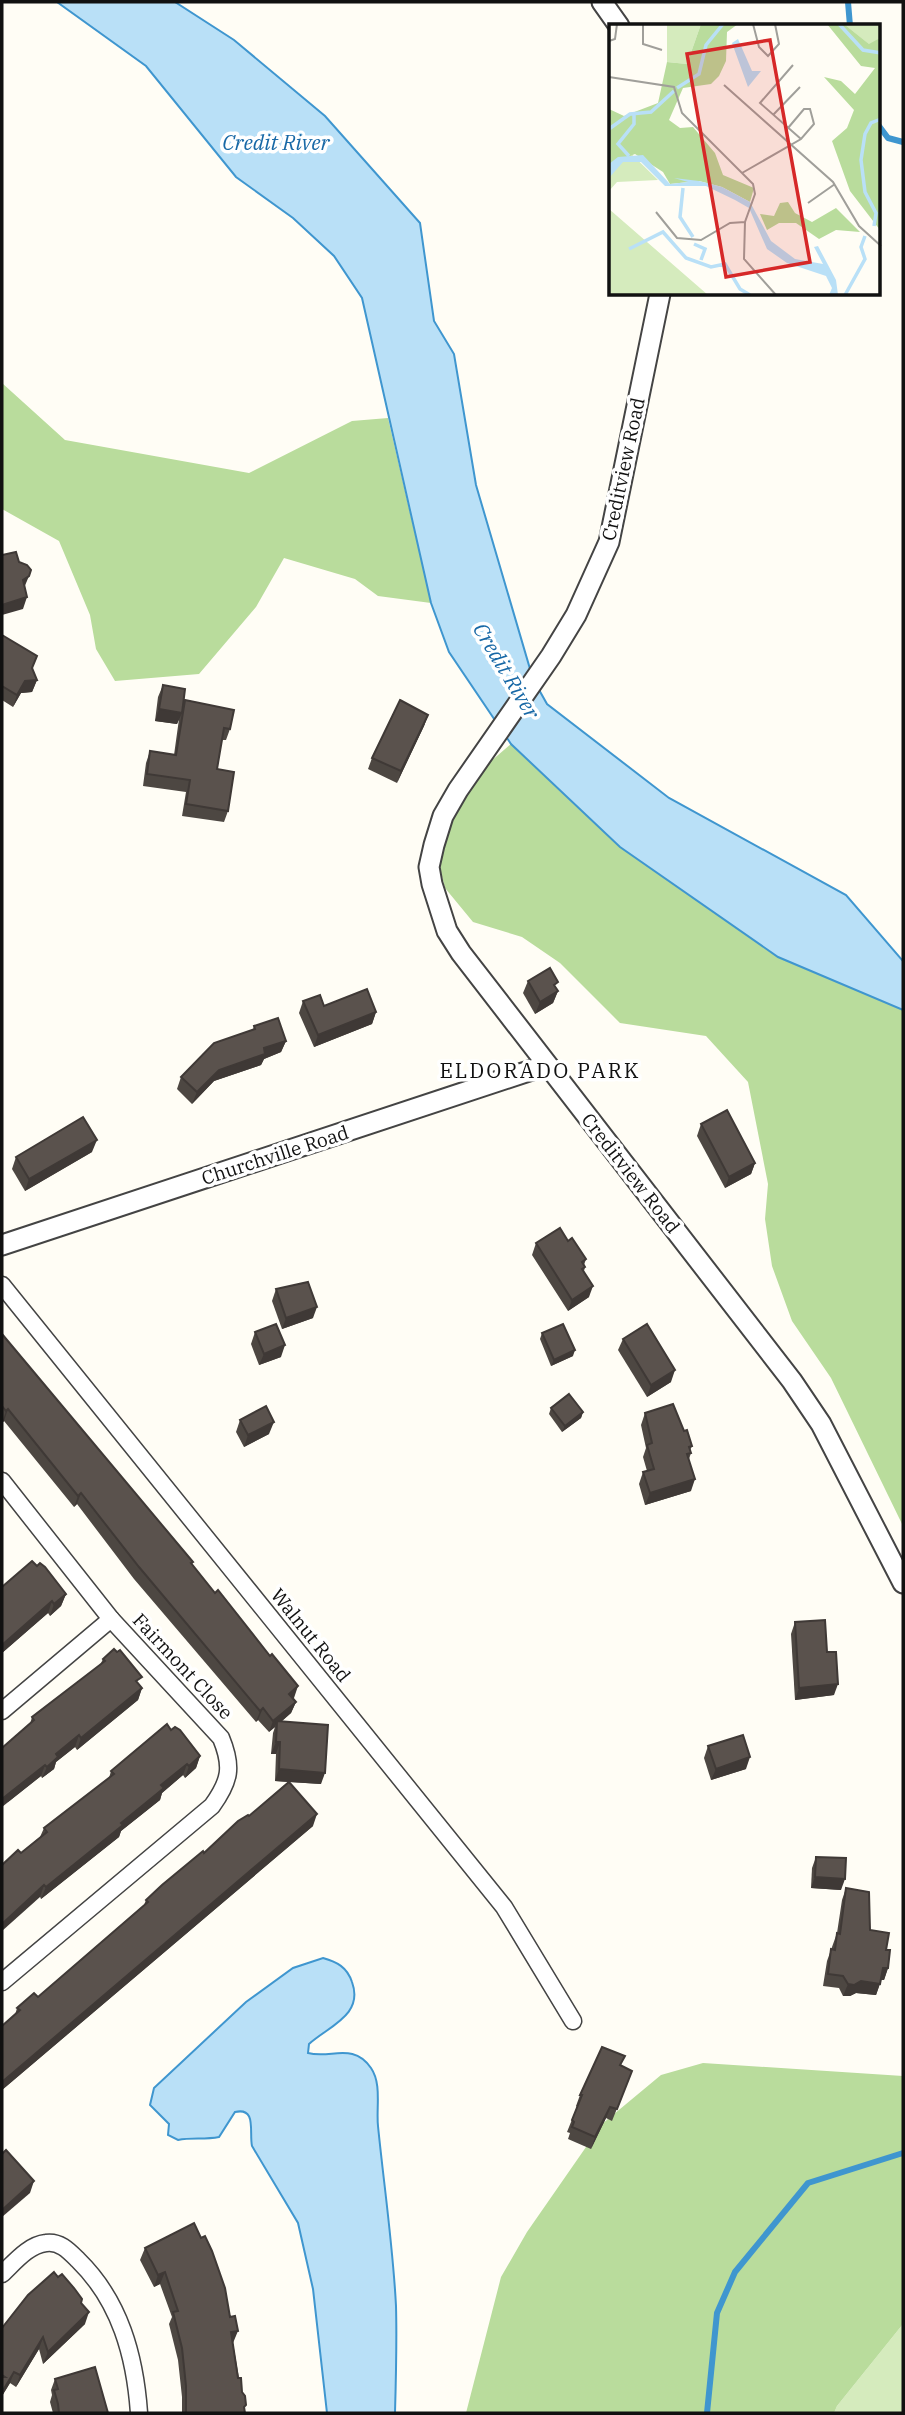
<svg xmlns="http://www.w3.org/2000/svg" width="905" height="2415" font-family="'IBM Plex Serif',serif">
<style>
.green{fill:#d5ebbd}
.forest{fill:#b9dc9c}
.water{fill:#b9e0f7;stroke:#3f96cf;stroke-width:2}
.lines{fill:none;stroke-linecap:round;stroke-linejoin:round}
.stream{stroke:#3f96cf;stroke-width:6}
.minor-casing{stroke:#444;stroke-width:19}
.tertiary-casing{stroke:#444;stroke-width:23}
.minor{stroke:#fff;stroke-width:16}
.tertiary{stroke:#fff;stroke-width:19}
.wall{fill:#4d4742}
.shaded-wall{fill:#3f3936}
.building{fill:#5a524d;stroke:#3f3936;stroke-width:2}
.labels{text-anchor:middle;stroke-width:7;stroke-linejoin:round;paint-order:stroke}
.street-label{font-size:19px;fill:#111;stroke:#fff}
.water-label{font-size:21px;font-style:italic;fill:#1768a6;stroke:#fff}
.neighbourhood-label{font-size:21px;letter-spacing:2px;fill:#111;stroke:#fff}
.inset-river{fill:none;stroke:#b9e0f7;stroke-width:3.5}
.inset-road{fill:none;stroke:#a09f9a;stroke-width:2}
.view{fill:#d62828;fill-opacity:0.15;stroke:#d62828;stroke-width:3.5}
.inset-edge{fill:none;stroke:#111;stroke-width:3.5}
</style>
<rect width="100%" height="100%" fill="#fffdf5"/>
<polygon class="green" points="903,2324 903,2413 834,2413 837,2406"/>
<g class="forest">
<polygon points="2,383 65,440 249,473 352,421 388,418 431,603 378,596 355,579 284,558 256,607 199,674 115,681 96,649 90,615 59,541 2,509"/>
<polygon points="511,744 620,847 778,957 903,1010 903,1526 831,1378 792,1321 772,1266 765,1219 768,1184 748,1082 706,1036 620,1023 560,963 522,937 473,922 445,888 431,835 447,799"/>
<polygon points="703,2063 903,2076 903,2324 837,2406 834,2413 466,2413 501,2277 527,2232 602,2124 661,2075"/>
</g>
<g class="water">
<polygon points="57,2 175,2 234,40 325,116 420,223 434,321 454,354 476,485 533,679 547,704 669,798 846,895 903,961 903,1010 778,957 620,847 511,744 449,652 431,603 362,298 334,256 293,218 236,177 146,66"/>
<path d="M323,1958C337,1962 347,1967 352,1982C364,2015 329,2026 309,2044L308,2053C331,2059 353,2042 371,2068C382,2084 376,2108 378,2126C384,2186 393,2246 396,2306C397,2342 396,2378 395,2413H327L313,2289L298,2223L252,2146C249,2132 257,2107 235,2112L219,2137C204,2140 192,2137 178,2140L168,2135L169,2124L150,2105L154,2088L246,2002L293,1968Z"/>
</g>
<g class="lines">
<g class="stream">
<polyline points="848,2 850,26"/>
<polyline points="879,126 888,138 903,142"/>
<polyline points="707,2413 717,2313 735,2272 808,2183 903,2153"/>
</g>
<defs>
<g id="minor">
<polyline points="2,1285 504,1907 573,2021"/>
<path d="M2,1481L111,1619L221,1738C233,1767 230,1781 212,1806L2,1982"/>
<polyline points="2,1711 111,1619"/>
<path d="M2,2274C14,2263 28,2245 46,2243C60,2241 69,2251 78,2260C120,2301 135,2356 139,2413"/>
</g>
<g id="tertiary">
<polyline points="602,2 619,26"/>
<polyline points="660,294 609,542 576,615 551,656 458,790 443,816 434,845 429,867 432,884 447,931 461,953 792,1381 821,1424 903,1583"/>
<polyline points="2,1245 547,1065"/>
</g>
</defs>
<use href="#minor" class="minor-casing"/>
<use href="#tertiary" class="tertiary-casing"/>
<use href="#minor" class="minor"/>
<use href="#tertiary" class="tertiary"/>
</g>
<g class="wall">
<polygon points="2,635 32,669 37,680 32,692 21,693 13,707 2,700"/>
<polygon points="163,685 183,705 230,729 226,740 222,740 217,769 228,811 224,822 182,816 186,792 143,786 146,763 150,751 174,755 179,719 177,724 155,721 158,697"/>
<polygon points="428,715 424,726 397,783 368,769 372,758"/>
<polygon points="528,981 556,988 558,991 553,1003 535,1014 523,993"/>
<polygon points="303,1001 324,1006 376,1012 372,1024 314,1047 299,1013"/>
<polygon points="254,1026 286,1041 281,1052 264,1059 261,1065 214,1081 192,1104 177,1089 181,1077 253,1030"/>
<polygon points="701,1124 755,1163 751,1174 725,1188 697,1136"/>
<polygon points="92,1152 25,1191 12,1169 16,1157"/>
<polygon points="568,1241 586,1259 584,1265 585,1267 584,1271 589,1297 568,1311 532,1255 536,1243"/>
<polygon points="276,1289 313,1318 282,1329 272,1301"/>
<polygon points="255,1332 281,1357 259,1365 251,1344"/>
<polygon points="542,1333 573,1356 551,1366 540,1339"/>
<polygon points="2,1334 193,1562 192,1564 294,1698 293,1699 296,1702 291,1713 281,1722 321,1784 289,1782 313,1826 2,2090 2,2026 15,2015 17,2008 38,1997 144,1905 146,1900 249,1816 288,1782 275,1781 276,1754 271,1754 273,1733 275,1727 269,1732 258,1720 256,1722 134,1579 77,1504 74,1507 4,1421 2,1423"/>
<polygon points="623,1339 671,1382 647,1397 618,1350"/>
<polygon points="551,1408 583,1412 581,1418 562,1432 549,1414"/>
<polygon points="645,1413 684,1431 692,1446 690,1450 691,1453 689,1459 691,1491 645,1505 639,1484 643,1472 647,1471 643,1457 646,1448 641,1425"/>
<polygon points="240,1420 269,1434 244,1447 236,1432"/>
<polygon points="37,1566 66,1594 61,1606 50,1616 48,1613 2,1653 2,1587"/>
<polygon points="795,1622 827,1652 834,1695 795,1700 791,1634"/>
<polygon points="103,1659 139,1685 142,1688 138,1700 77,1750 75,1747 56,1762 54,1769 42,1778 41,1776 8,1802 32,1717 100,1665"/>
<polygon points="171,1730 200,1756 196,1768 185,1778 183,1775 162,1793 160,1800 121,1831 119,1837 41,1899 21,1853 40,1837 44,1828 109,1778 111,1771"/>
<polygon points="708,1746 746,1769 711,1780 704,1758"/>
<polygon points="816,1857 841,1890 811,1888 812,1868"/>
<polygon points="846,1888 870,1930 886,1950 888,1968 884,1980 881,1980 876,1995 856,1993 850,1996 843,1996 839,1988 823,1986 827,1961 837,1933 842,1900"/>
<polygon points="621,2066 632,2071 612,2121 606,2118 591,2149 568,2139 570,2133 567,2132 577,2107 576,2106 580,2095"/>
<polygon points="145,2248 233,2343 245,2413 182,2413 182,2397 178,2360 169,2324 172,2317 160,2284 154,2287 140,2260"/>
<polygon points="85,2324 43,2364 39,2349 16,2387 10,2383 2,2396 2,2328"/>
<polygon points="55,2379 108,2413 53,2413 50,2402 52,2395 51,2390"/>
</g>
<g class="shaded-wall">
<polygon points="29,576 24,588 23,580"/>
<polygon points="27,597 23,609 2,615 2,605"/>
<polygon points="37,680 32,692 21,693 13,707 17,695 25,681"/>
<polygon points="159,709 182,713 177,724 155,721"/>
<polygon points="428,715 424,726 397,783 401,771"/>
<polygon points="558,991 553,1003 535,1014 540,1002"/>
<polygon points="376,1012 372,1024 314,1047 318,1035"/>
<polygon points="286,1041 281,1052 264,1059 261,1065 214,1081 192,1104 197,1092 219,1070 264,1048"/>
<polygon points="97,1140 92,1152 25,1191 29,1179"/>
<polygon points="755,1163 751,1174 725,1188 729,1177"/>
<polygon points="593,1286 589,1297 568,1311 572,1300"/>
<polygon points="317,1307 313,1318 282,1329 286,1318"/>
<polygon points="285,1345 281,1357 259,1365 264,1354"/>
<polygon points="575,1350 573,1356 551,1366 554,1360"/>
<polygon points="675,1370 671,1382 647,1397 651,1385"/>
<polygon points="8,1409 4,1421 2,1423 6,1411"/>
<polygon points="583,1412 581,1418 562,1432 565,1426"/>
<polygon points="274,1422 269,1434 244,1447 248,1435"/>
<polygon points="695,1479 691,1491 645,1505 650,1493"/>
<polygon points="81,1493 77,1504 74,1507 78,1496"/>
<polygon points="66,1594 61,1606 50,1616 54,1604"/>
<polygon points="52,1601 48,1613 2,1653 2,1645"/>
<polygon points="838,1684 834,1695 795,1700 799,1688"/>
<polygon points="298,1686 294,1698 285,1706 289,1694"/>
<polygon points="142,1688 138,1700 77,1750 81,1738"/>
<polygon points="296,1702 291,1713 277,1725 277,1721 275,1727 269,1732 273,1721"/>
<polygon points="263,1708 258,1720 256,1722 260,1711"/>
<polygon points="79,1735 75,1747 56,1762 54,1769 42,1778 47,1767 56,1754"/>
<polygon points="276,1742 280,1742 276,1754 271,1754"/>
<polygon points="200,1756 196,1768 185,1778 189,1766"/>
<polygon points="750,1757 746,1769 711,1780 716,1769"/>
<polygon points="187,1764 183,1775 162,1793 160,1800 121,1831 119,1837 41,1899 46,1887 121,1823 161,1785"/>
<polygon points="45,1765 41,1776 2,1807 2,1799"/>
<polygon points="279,1769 325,1773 321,1784 275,1781"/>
<polygon points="317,1814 313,1826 2,2090 2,2082"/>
<polygon points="815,1877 845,1879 841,1890 811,1888"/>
<polygon points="44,1885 40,1897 2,1931 2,1924"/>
<polygon points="883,1968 888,1968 884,1980 878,1979"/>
<polygon points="861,1981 880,1984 876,1995 856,1993 850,1996 843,1996 848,1984"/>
<polygon points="610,2107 606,2118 591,2149 595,2137"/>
<polygon points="34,2181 30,2193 2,2217 2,2210"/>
<polygon points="165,2272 160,2284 154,2287 158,2275"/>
<polygon points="89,2312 85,2324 43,2364 48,2352"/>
<polygon points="238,2331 233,2343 227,2344 231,2332"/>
<polygon points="43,2337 39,2349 16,2387 20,2375"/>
<polygon points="14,2372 10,2383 2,2396 2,2392"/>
</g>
<g class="building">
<polygon points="16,552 19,562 27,565 31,570 29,576 23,580 27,597 2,605 2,555"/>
<polygon points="2,635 37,656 32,668 37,680 25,681 17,695 2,686"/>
<polygon points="163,685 185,689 182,713 159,709"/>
<polygon points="185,700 234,710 230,729 224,728 217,769 234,772 228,811 186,804 190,780 147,774 150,751 176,755"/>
<polygon points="400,700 428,715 401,771 372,758"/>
<polygon points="550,968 558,982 554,985 558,991 540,1002 528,981"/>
<polygon points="367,989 376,1012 318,1035 303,1001 320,995 324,1006"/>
<polygon points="278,1018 286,1041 264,1048 265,1054 219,1070 197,1092 181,1077 214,1043 255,1029 254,1026"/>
<polygon points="727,1110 755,1163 729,1177 701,1124"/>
<polygon points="83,1117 97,1140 29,1179 16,1157"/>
<polygon points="560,1228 568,1241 572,1238 586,1259 582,1262 585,1267 582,1269 593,1286 572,1300 536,1243"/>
<polygon points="308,1282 317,1307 286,1318 276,1289"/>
<polygon points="276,1324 285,1345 264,1354 255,1332"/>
<polygon points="563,1324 575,1350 554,1360 542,1333"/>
<polygon points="647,1324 675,1370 651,1385 623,1339"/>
<polygon points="2,1334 193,1562 191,1563 215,1593 218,1590 270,1656 272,1654 298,1686 289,1694 296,1702 273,1721 263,1708 260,1711 139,1567 81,1493 78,1496 8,1409 6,1411 2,1406"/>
<polygon points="569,1394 583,1412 565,1426 551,1408"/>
<polygon points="673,1404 684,1431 687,1430 692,1446 689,1447 691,1453 687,1454 695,1479 650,1493 643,1472 654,1469 647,1445 652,1443 645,1413"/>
<polygon points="266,1406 274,1422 248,1435 240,1420"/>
<polygon points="32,1561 37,1566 40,1563 45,1567 66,1594 54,1604 52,1601 2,1645 2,1587"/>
<polygon points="825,1620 827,1652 836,1652 838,1684 799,1688 795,1622"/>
<polygon points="114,1649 117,1652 120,1650 142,1677 136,1681 142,1688 81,1738 79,1735 56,1754 58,1757 47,1767 45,1765 2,1799 2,1748 34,1720 32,1717 105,1661 103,1659"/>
<polygon points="277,1721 328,1725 325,1773 279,1769 280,1742 276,1742"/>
<polygon points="167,1724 171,1730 175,1727 180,1730 200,1756 189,1766 187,1764 161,1785 164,1788 121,1823 123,1825 46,1887 44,1885 2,1924 2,1865 18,1850 21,1853 47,1832 44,1828 114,1774 111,1771"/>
<polygon points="743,1735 750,1757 716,1769 708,1746"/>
<polygon points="289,1782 317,1814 2,2082 2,2026 20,2010 17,2008 34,1993 38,1997 148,1902 146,1900 162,1885 203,1851 204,1853 238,1821 248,1815 249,1816"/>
<polygon points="816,1857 846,1858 845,1879 815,1877"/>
<polygon points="846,1888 869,1892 870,1930 889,1933 886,1950 890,1950 888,1968 883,1968 880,1984 861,1981 854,1985 848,1984 843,1976 828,1974 831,1949 835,1950 837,1933 840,1934"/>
<polygon points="602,2047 625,2056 620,2065 632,2071 617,2109 610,2107 595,2137 572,2127 574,2122 572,2120 582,2095 580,2095"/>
<polygon points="6,2150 34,2181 2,2210 2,2154"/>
<polygon points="194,2223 201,2238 205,2236 212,2251 225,2288 230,2317 235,2316 238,2331 231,2332 238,2378 241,2378 242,2392 245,2396 246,2405 244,2407 245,2413 186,2413 186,2386 182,2348 173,2312 178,2311 165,2272 158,2275 145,2248"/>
<polygon points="54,2272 58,2277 62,2274 74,2288 82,2299 81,2303 89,2312 48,2352 43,2337 20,2375 14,2372 2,2392 2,2377 5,2377 2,2375 2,2328 28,2295"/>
<polygon points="95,2367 108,2413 59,2413 58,2404 54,2390 58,2389 55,2379"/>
</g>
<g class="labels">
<g class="street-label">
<text transform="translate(623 469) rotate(-78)" y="7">Creditview Road</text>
<text transform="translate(275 1155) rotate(-18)" y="7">Churchville Road</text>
<text transform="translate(631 1173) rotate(52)" y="7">Creditview Road</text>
<text transform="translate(311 1635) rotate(51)" y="7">Walnut Road</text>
<text transform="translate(183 1666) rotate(47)" y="7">Fairmont Close</text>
</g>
<g class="water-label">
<text x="276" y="150">Credit River</text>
<text transform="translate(506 671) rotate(59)" y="7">Credit River</text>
</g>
<g class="neighbourhood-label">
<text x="540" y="1078">ELDORADO PARK</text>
</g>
</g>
<g transform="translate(609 24)">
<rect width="271" height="271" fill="#fffdf5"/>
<path d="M58,0H92L78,40L58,38ZM235,0H271V14L261,21ZM0,108L49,156L8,158L0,167ZM0,185L99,271H0Z" fill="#d5ebbd"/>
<path d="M92,0H129L118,8L117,37L110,52L102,60L74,64L60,96L71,104L84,103L106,129L114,151L145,164L141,178L113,163L90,157L61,160L54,148L26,130L0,140V85L15,92L49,79L58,38L78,40ZM218,0H235L260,20L271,14V206L241,167L223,117L238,104L245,86L215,53L232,57L246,70L266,44L252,42ZM179,178L186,189L203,198L227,184L251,208L227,206L210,215L187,199H170L158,206L151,190L165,192L171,179Z" fill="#b9dc9c"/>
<path d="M129,15L143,47H152L139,63L123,19ZM34,131L61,160L79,158L65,154L90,157L113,163L141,178L162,217L186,235L214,240L205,223L209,222L227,256L229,271H220L223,264L217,252L178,239L158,225L140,184L126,176L97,162H56L32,138H14L0,154V140L9,133Z" fill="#b9e0f7"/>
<path class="inset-river" d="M230,0L254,26L272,29M68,64L90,50L97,21L114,0M0,105L21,90L42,88L65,67M20,132L9,120L25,100V91M74,164L71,193L84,213M265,202L267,189L256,168L252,136L256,110L262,99L272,95M85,220L96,225L92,236M20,225L54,208L77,234L102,243L116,240L131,265L141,271M236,271L256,235L252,223L256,212"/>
<path class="inset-road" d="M34,0V20L53,26M144,0L150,23L159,32L170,20L166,0M0,17L6,15L8,0M184,41L151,79L192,115M0,53L65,63L73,89L144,160L146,170L136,198L135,235L167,271M115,61L224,158L250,202L272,222M164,91L191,63M133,149L192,115L205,100L201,85H195L179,104M199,179L226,160M47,188L68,214L92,216L121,199L136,198"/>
<path class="view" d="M161,16L201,238L117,253L78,30Z"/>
<rect width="271" height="271" class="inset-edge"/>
</g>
<rect width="905" height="2415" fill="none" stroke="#111111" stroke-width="7"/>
</svg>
